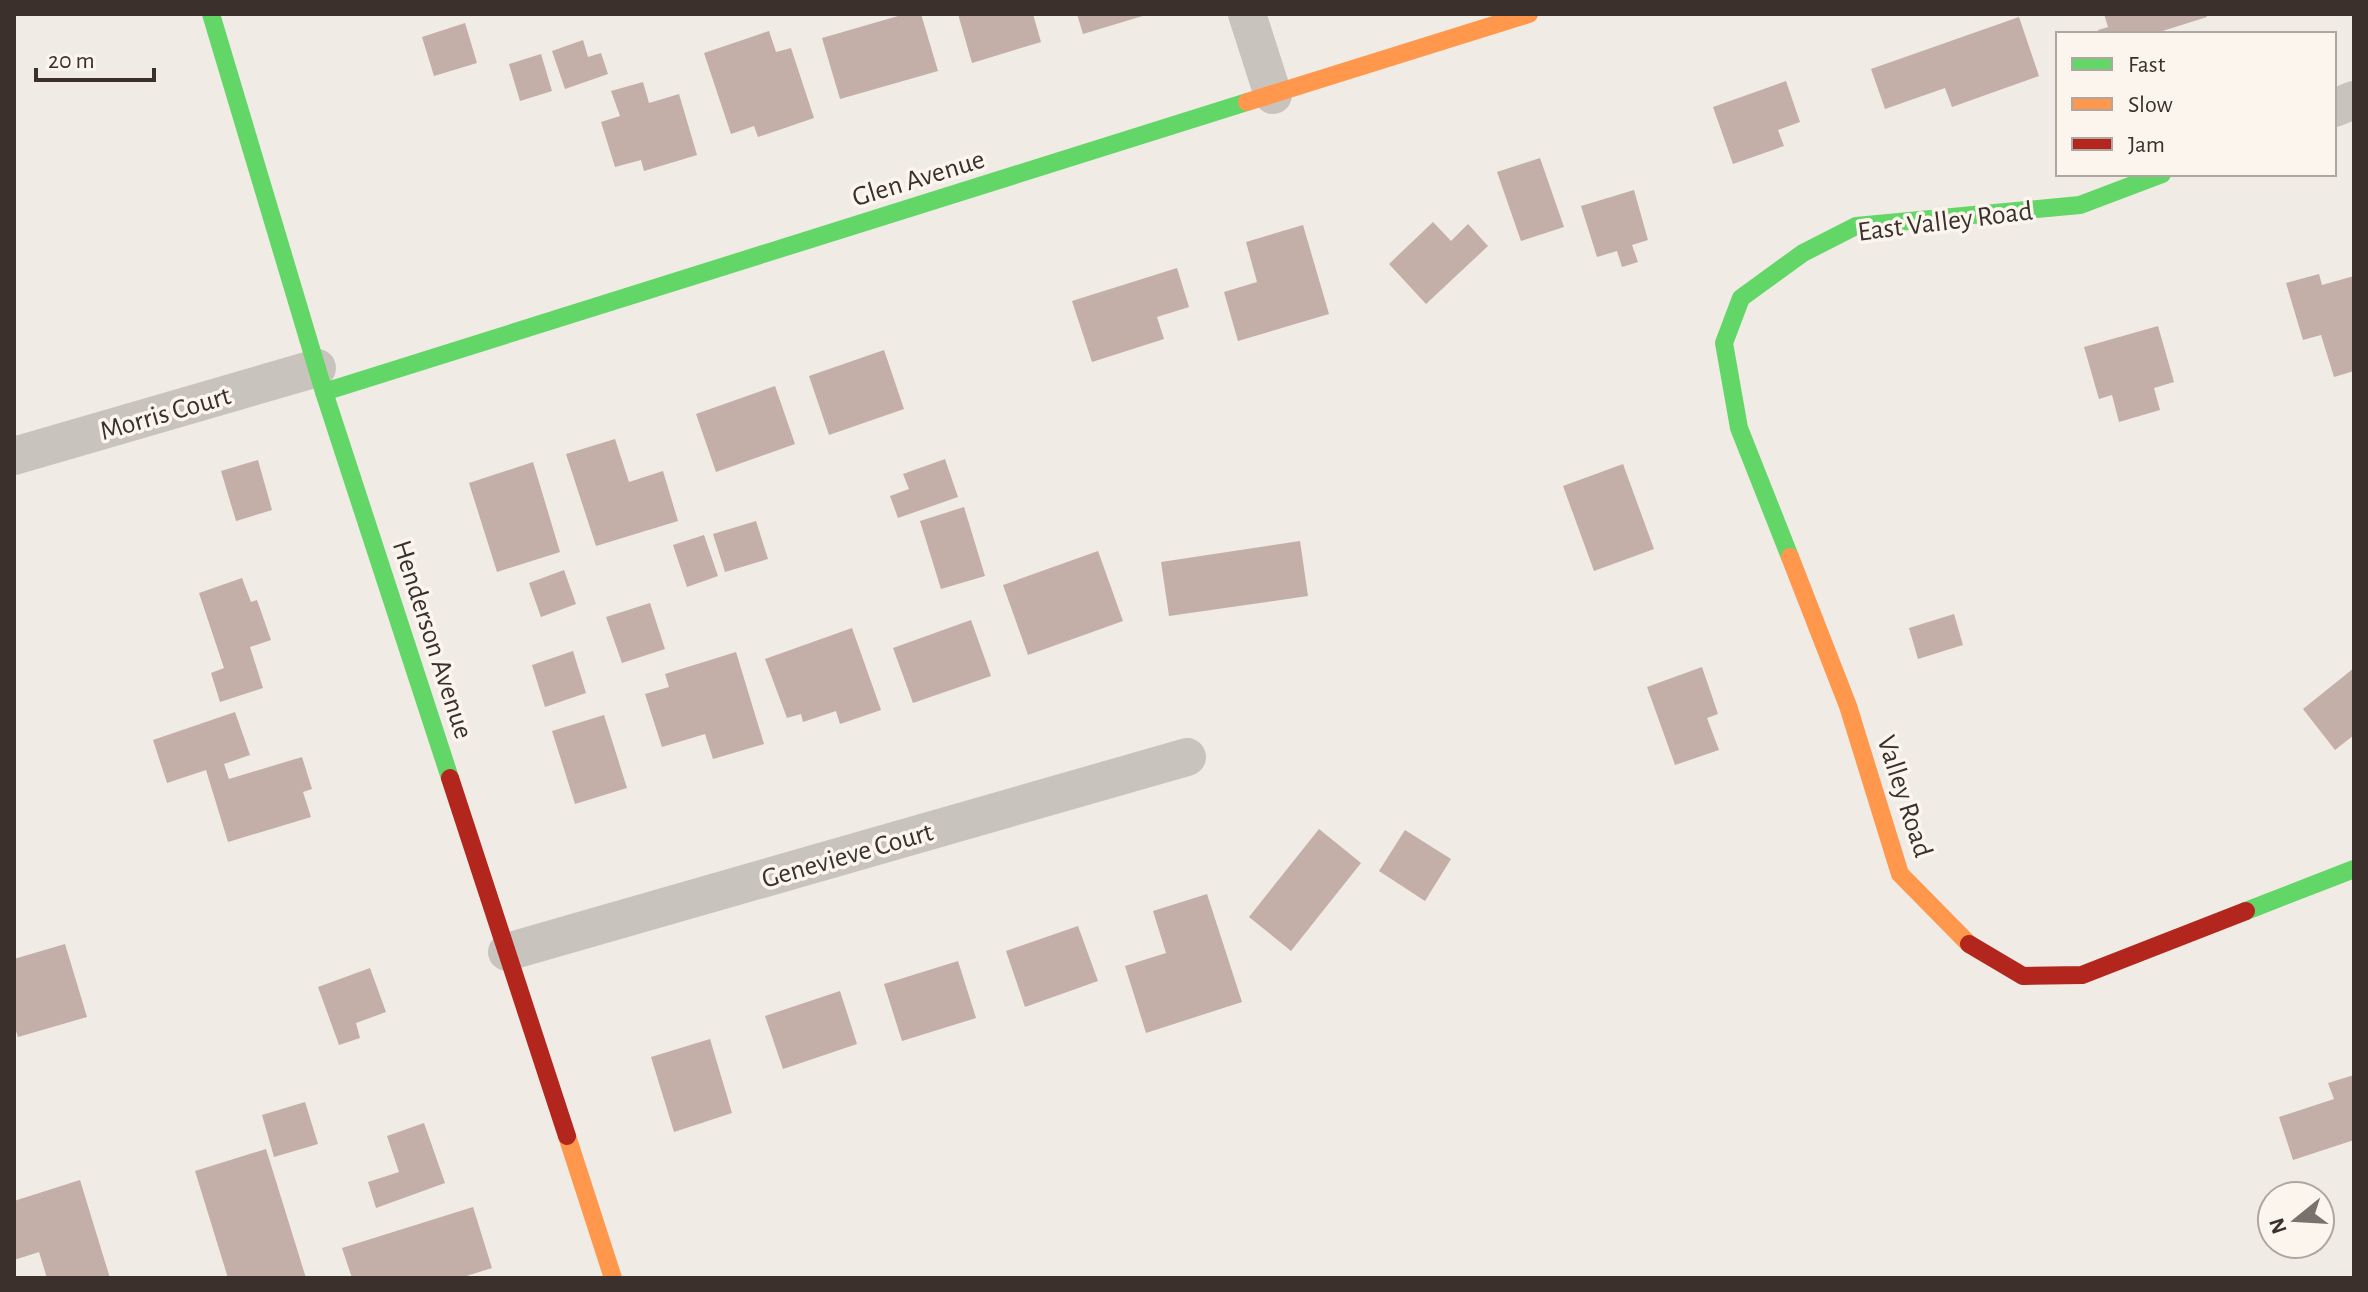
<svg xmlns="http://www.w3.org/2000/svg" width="2368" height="1292" font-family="'Alegreya Sans',sans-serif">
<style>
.building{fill:#c3afa7}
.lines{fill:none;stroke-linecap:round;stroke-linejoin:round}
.street{stroke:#c9c3be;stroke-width:38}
.fast{stroke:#63d668;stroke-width:18}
.slow{stroke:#ff974d;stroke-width:18}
.jam{stroke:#b3261e;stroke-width:18}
.labels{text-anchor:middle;stroke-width:7;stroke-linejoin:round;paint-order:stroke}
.street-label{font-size:28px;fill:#3b302b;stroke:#fbf5ee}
</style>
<rect width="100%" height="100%" fill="#f0ebe5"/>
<g class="building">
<polygon points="905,14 921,14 938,71 840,99 822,38"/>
<polygon points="958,14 1033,14 1041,42 972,63"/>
<polygon points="1077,14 1146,14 1146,15 1083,34"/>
<polygon points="2104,14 2206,14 2207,17 2153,34 2099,34 2098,30 2108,27"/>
<polygon points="2019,17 2039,76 1952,107 1945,88 1885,109 1871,69"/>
<polygon points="465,23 477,63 434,76 422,37"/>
<polygon points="769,31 776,52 791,48 814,118 758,137 754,126 731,134 704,53"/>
<polygon points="583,40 588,57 601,53 608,74 565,89 552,51"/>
<polygon points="541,54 552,91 520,101 509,64"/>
<polygon points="1786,81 1800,122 1778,130 1784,146 1733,164 1713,107"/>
<polygon points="643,82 649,103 679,94 697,155 644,171 641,160 615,167 601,122 620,116 611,91"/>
<polygon points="1540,158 1564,227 1521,241 1497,172"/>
<polygon points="1634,190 1648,240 1632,245 1638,262 1622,267 1617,251 1597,257 1581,206"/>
<polygon points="1433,222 1451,241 1468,224 1488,246 1426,304 1389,264"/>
<polygon points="1303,225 1329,314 1238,341 1224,292 1257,282 1246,242"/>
<polygon points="1177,268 1189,307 1157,317 1164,339 1092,362 1072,301"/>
<polygon points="2319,274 2322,285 2354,276 2354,371 2334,377 2321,335 2303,340 2286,283"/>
<polygon points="2158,326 2174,382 2154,388 2160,410 2119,422 2112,395 2099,399 2084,347"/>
<polygon points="884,350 904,409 829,435 809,376"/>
<polygon points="775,386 795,444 716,472 696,414"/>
<polygon points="615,439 629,482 663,471 678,521 596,546 566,454"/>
<polygon points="945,459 958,497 898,518 890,496 909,489 903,474"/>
<polygon points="258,460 272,510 236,521 221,471"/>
<polygon points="533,462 560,552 497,572 469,483"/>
<polygon points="1623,464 1654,549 1594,571 1563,486"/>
<polygon points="964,507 985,576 941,589 920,521"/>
<polygon points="756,521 768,559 725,572 713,534"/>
<polygon points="704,535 718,576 687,587 673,545"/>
<polygon points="1300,541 1308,596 1169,616 1161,562"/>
<polygon points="1098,551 1123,621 1028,655 1003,585"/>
<polygon points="564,570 576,604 541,617 529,583"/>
<polygon points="242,578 251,602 257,600 271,640 250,647 263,688 220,702 211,673 224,668 199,593"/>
<polygon points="650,603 665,649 622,663 606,617"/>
<polygon points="1954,614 1963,645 1918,659 1909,628"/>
<polygon points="971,620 991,676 913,703 893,648"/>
<polygon points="852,628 881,710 840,724 836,711 803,722 801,714 787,718 765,659"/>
<polygon points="573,651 586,693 545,707 532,665"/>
<polygon points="736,652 764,744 713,759 705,734 662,747 645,694 669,687 665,674"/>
<polygon points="1702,667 1718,714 1707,718 1719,750 1675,765 1647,687"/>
<polygon points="2354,668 2354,735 2335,750 2303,709"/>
<polygon points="235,712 250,755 224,764 229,779 302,757 312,789 303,792 311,817 228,842 206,770 167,783 153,740"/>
<polygon points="604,715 627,788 575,804 552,731"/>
<polygon points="1319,829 1361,863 1291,951 1249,917"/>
<polygon points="1405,830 1451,859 1425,901 1379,871"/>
<polygon points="1207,894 1242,1002 1146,1033 1125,966 1166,953 1153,911"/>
<polygon points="1078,926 1098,981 1025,1007 1006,951"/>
<polygon points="65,944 87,1017 18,1037 14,1025 14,959"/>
<polygon points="958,961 976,1018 902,1041 884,984"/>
<polygon points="370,968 386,1012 356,1023 360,1038 339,1045 318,987"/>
<polygon points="840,991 857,1044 783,1069 765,1016"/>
<polygon points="710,1039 732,1113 674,1132 651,1057"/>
<polygon points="2354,1075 2354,1140 2293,1160 2279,1117 2334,1099 2328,1083"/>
<polygon points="305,1102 318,1144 274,1157 262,1115"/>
<polygon points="424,1123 445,1183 376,1208 368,1182 399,1172 387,1136"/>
<polygon points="266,1149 306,1278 228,1278 195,1171"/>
<polygon points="80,1180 110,1278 47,1278 39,1252 14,1260 14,1201"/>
<polygon points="473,1207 492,1268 460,1278 352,1278 342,1248"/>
</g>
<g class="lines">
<g class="street">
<polyline points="1247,14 1273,95"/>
<polyline points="2334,108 2354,100"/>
<polyline points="14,456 317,368"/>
<polyline points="507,952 1187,757"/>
</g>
<g class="fast">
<polyline points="211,14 324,392 450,778"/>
<polyline points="324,392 1247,102"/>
<polyline points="1790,557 1739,428 1724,343 1741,298 1803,253 1856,226 2080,205 2162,174"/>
<polyline points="2246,911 2354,869"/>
</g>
<g class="slow">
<polyline points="1247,102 1529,14"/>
<polyline points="1790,557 1848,706 1900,874 1969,944"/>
<polyline points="567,1136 613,1278"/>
</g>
<g class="jam">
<polyline points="450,778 567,1136"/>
<polyline points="1969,944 2023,976 2082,975 2246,911"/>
</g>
</g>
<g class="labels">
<g class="street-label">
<text transform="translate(918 177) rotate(-17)" y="10">Glen Avenue</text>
<text transform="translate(1945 220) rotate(-7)" y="10">East Valley Road</text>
<text transform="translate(165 412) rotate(-16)" y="10">Morris Court</text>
<text transform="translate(434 639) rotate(72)" y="10">Henderson Avenue</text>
<text transform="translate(1906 796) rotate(72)" y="10">Valley Road</text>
<text transform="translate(847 854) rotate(-16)" y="10">Genevieve Court</text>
</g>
</g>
<rect width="2368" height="1292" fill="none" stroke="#3b302b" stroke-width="32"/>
<rect x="2056" y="32" width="280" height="144" fill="#fbf5ee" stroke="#aea6a0" stroke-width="2"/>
<rect x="2072" y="58" width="40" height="12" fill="#63d668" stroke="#aea6a0" stroke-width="2"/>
<text x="2128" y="72" font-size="24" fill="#3b302b">Fast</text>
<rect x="2072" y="98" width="40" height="12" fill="#ff974d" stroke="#aea6a0" stroke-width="2"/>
<text x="2128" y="112" font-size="24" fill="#3b302b">Slow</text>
<rect x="2072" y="138" width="40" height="12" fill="#b3261e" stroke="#aea6a0" stroke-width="2"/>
<text x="2128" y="152" font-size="24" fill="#3b302b">Jam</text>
<g transform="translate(2296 1220) rotate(252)"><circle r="38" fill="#fbf5ee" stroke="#aea6a0" stroke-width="2"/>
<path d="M0-6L14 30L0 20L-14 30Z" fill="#7a716c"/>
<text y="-12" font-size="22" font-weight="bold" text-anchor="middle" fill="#3b302b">N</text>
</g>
<path d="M36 68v12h118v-12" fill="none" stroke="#3b302b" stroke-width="4"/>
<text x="48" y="68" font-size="24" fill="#3b302b" stroke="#fbf5ee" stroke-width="6" paint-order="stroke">20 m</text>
</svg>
